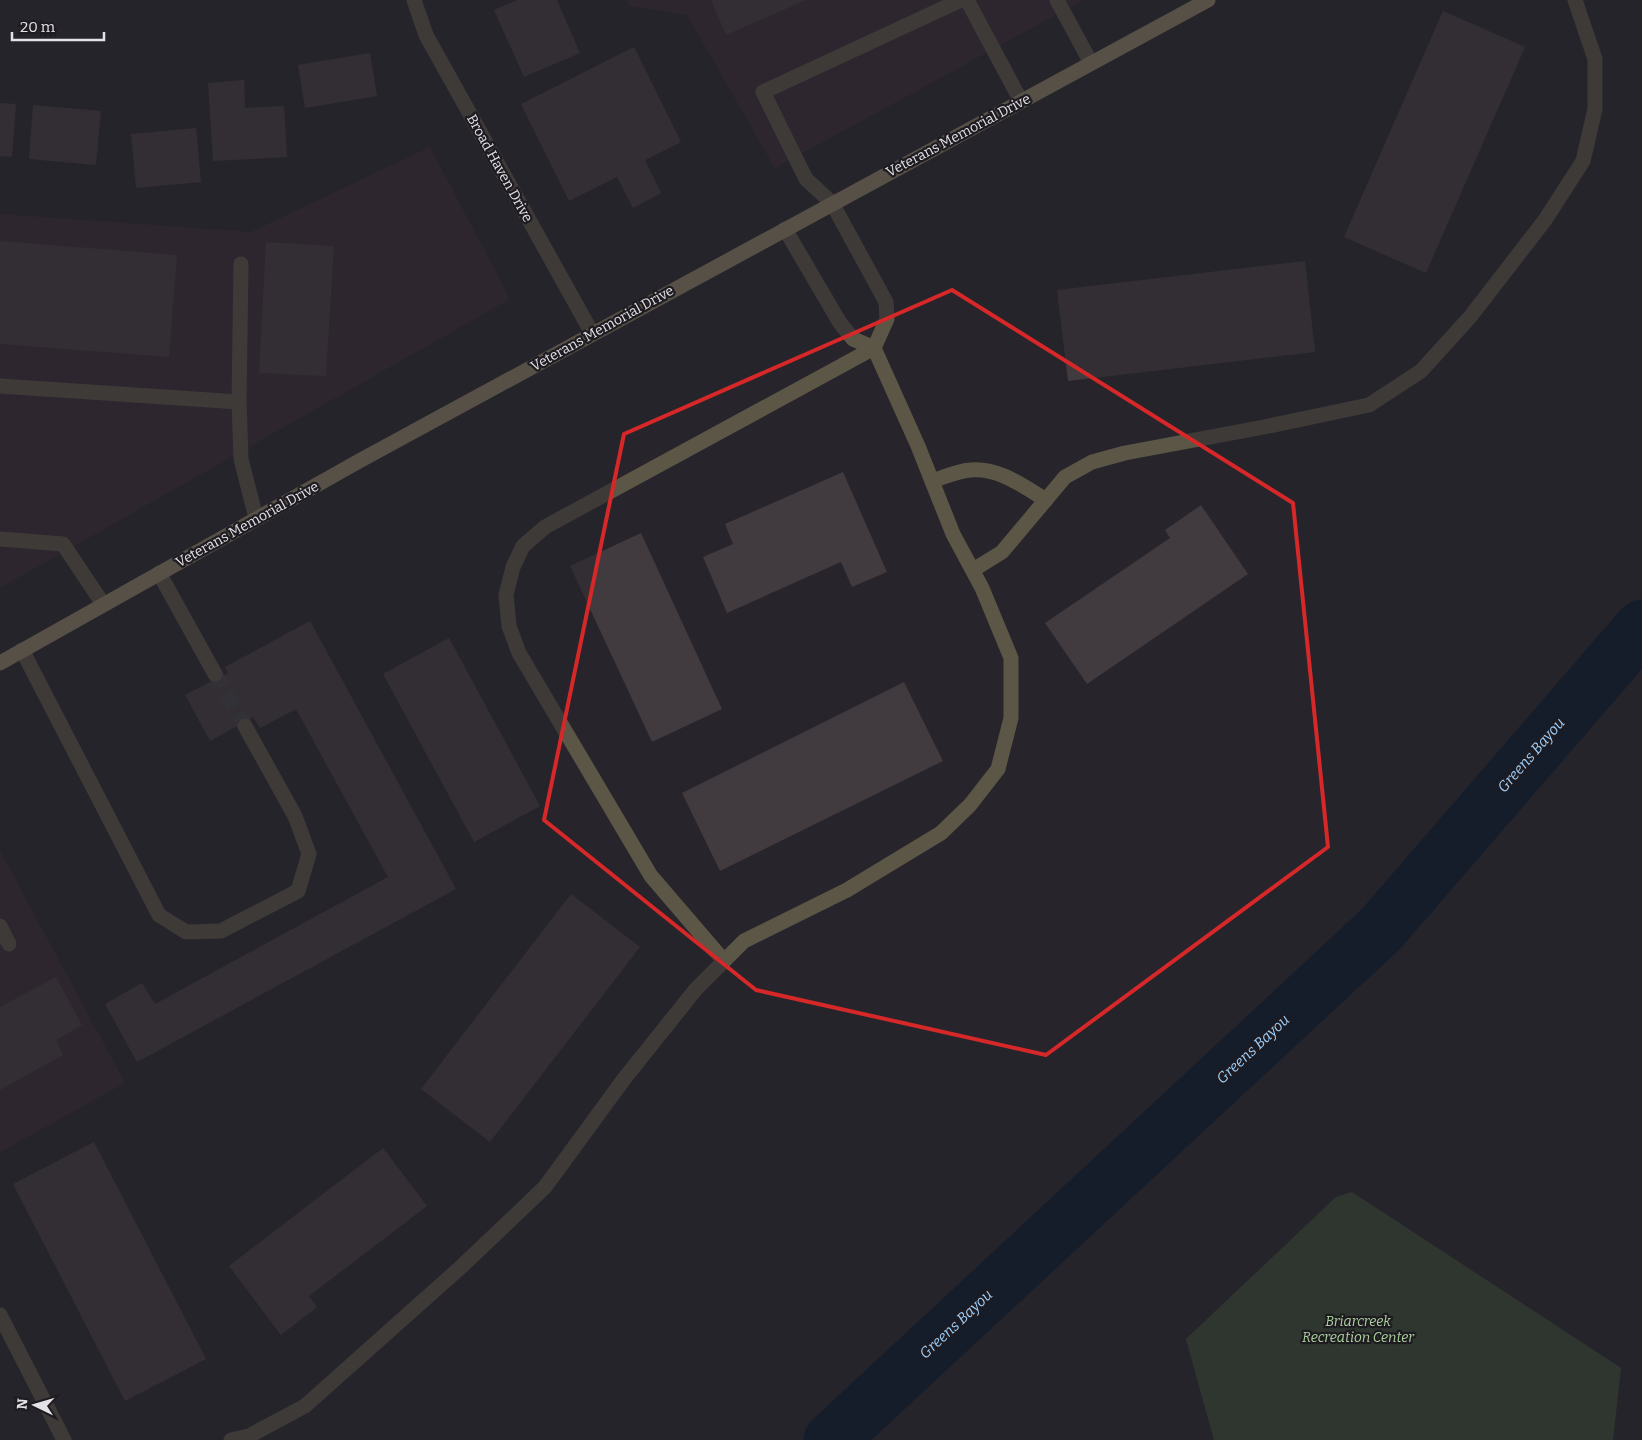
<svg xmlns="http://www.w3.org/2000/svg" width="1642" height="1440" font-family="Bitter,serif">
<style>
.commercial{fill:#372833}
.green{fill:#3a4d33}
.lines{fill:none;stroke-linecap:round;stroke-linejoin:round}
.river{stroke:#001328;stroke-width:55}
.building{fill:#413a3e}
.minor-tunnel{stroke:#434047;stroke-width:15;stroke-dasharray:15 8;stroke-linecap:butt}
.minor{stroke:#5c5647;stroke-width:15}
.major{stroke:#928567;stroke-width:15}
.marked{fill:none;stroke:#d62828;stroke-width:4;stroke-linejoin:round}
.labels{text-anchor:middle;stroke-width:4.5;stroke-linejoin:round;paint-order:stroke}
.street-label{font-size:14px;fill:#e4e2e7;stroke:#1e1b21}
.park-label{font-size:14px;font-style:italic;fill:#acd39e;stroke:#1e1b21}
.water-label{font-size:15px;font-style:italic;fill:#9cd0fe;stroke:#1e1b21}
</style>
<rect width="100%" height="100%" fill="#27242b"/>
<g class="commercial">
<polygon points="627,0 1083,0 775,168 687,15 628,6"/>
<polygon points="430,147 510,299 0,588 0,214 251,232"/>
<polygon points="0,851 125,1083 0,1152"/>
</g>
<polygon class="green" points="1352,1192 1621,1368 1613,1440 1214,1440 1186,1339 1336,1197"/>
<g class="lines">
<polyline class="river" points="831,1440 1381,929 1642,627"/>
</g>
<g class="building">
<polygon points="517,0 557,0 580,53 524,77 494,10"/>
<polygon points="711,0 806,0 726,35"/>
<polygon points="1443,11 1525,47 1426,273 1344,237"/>
<polygon points="634,47 681,142 645,160 661,193 633,208 617,177 569,201 521,104"/>
<polygon points="370,53 377,96 305,108 298,65"/>
<polygon points="244,80 245,108 284,106 287,157 213,161 208,83"/>
<polygon points="0,103 16,104 12,157 0,156"/>
<polygon points="33,105 101,111 96,165 29,159"/>
<polygon points="196,128 201,182 136,188 131,134"/>
<polygon points="0,241 177,255 169,357 0,344"/>
<polygon points="266,242 334,246 326,376 259,373"/>
<polygon points="1305,261 1315,352 1068,381 1057,290"/>
<polygon points="843,472 887,572 852,587 841,562 727,613 703,557 733,544 725,524"/>
<polygon points="1201,505 1248,574 1087,684 1045,623 1170,538 1165,530"/>
<polygon points="641,533 722,709 652,742 570,566"/>
<polygon points="310,621 456,889 137,1062 105,1004 142,983 155,1004 388,877 296,709 260,728 253,717 210,741 185,695 228,673 225,667"/>
<polygon points="449,638 540,806 474,842 383,674"/>
<polygon points="904,682 943,761 720,871 682,793"/>
<polygon points="571,894 640,947 490,1142 421,1089"/>
<polygon points="56,977 82,1025 56,1040 63,1055 0,1090 0,1007"/>
<polygon points="94,1142 206,1359 125,1401 13,1184"/>
<polygon points="383,1148 427,1206 309,1296 317,1307 281,1335 229,1266"/>
</g>
<g class="lines">
<polyline class="minor-tunnel" points="215,674 245,726"/>
<g class="minor">
<polyline points="414,0 426,35 592,333"/>
<polyline points="967,0 1021,101"/>
<polyline points="1057,0 1091,63"/>
<polyline points="241,264 239,402 241,459 256,518"/>
<polyline points="0,386 239,402"/>
<path d="M932,481C944,477 958,471 970,470C998,467 1023,486 1046,500"/>
<polyline points="0,539 63,544 103,604"/>
<polyline points="973,570 1002,552 1065,477 1092,462 1125,453 1264,427 1369,405 1421,371 1470,317 1545,220 1583,161 1595,109 1595,59 1575,0"/>
<polyline points="159,573 215,674"/>
<polyline points="22,650 159,915 186,932 221,931 298,891 309,854 295,816 245,726"/>
<polyline points="0,926 9,944"/>
<polyline points="724,961 651,876 519,653 509,626 506,595 513,567 523,546 545,527 874,348 887,319 886,302 832,203 806,179 763,92 961,0"/>
<polyline points="0,1315 64,1440"/>
<polyline points="231,1440 249,1436 305,1406 461,1267 545,1187 624,1079 696,989 744,941 847,890 941,833 970,805 998,769 1011,718 1011,658 982,588 953,534 918,446 874,348 853,339 840,323 785,229"/>
</g>
<polyline class="major" points="0,663 361,460 1208,0"/>
</g>
<path d="M0 0H1642V1440H0ZM952,290L1293,503L1328,847L1046,1055L756,990L544,820L624,434Z" fill="#27242b" fill-opacity=".55" fill-rule="evenodd"/>
<path class="marked" d="M952,290L1293,503L1328,847L1046,1055L756,990L544,820L624,434Z"/>
<g class="labels">
<g class="street-label">
<text transform="translate(958 135) rotate(-28)" y="5">Veterans Memorial Drive</text>
<text transform="translate(500 168) rotate(61)" y="5">Broad Haven Drive</text>
<text transform="translate(602 328) rotate(-29)" y="5">Veterans Memorial Drive</text>
<text transform="translate(247 524) rotate(-29)" y="5">Veterans Memorial Drive</text>
</g>
<g class="park-label">
<text x="1358" y="1326">Briarcreek<tspan x="1358" dy="16">Recreation Center</tspan></text>
</g>
<g class="water-label">
<text transform="translate(1531 755) rotate(-49)" y="5">Greens Bayou</text>
<text transform="translate(1253 1049) rotate(-43)" y="5">Greens Bayou</text>
<text transform="translate(956 1324) rotate(-43)" y="5">Greens Bayou</text>
</g>
</g>
<g transform="translate(35 1405) rotate(275)" stroke="#1e1b21" stroke-width="4" paint-order="stroke">
<path d="M0-4L9 19L0 12L-9 19Z" fill="#e4e2e7"/>
<text y="-8" font-size="14" font-weight="bold" text-anchor="middle" fill="#e4e2e7">N</text>
</g>
<path d="M12 32v8h92v-8" fill="none" stroke="#e4e2e7" stroke-width="2.5"/>
<text x="20" y="32" font-size="15" fill="#e4e2e7" stroke="#1e1b21" stroke-width="4" paint-order="stroke">20 m</text>
</svg>
